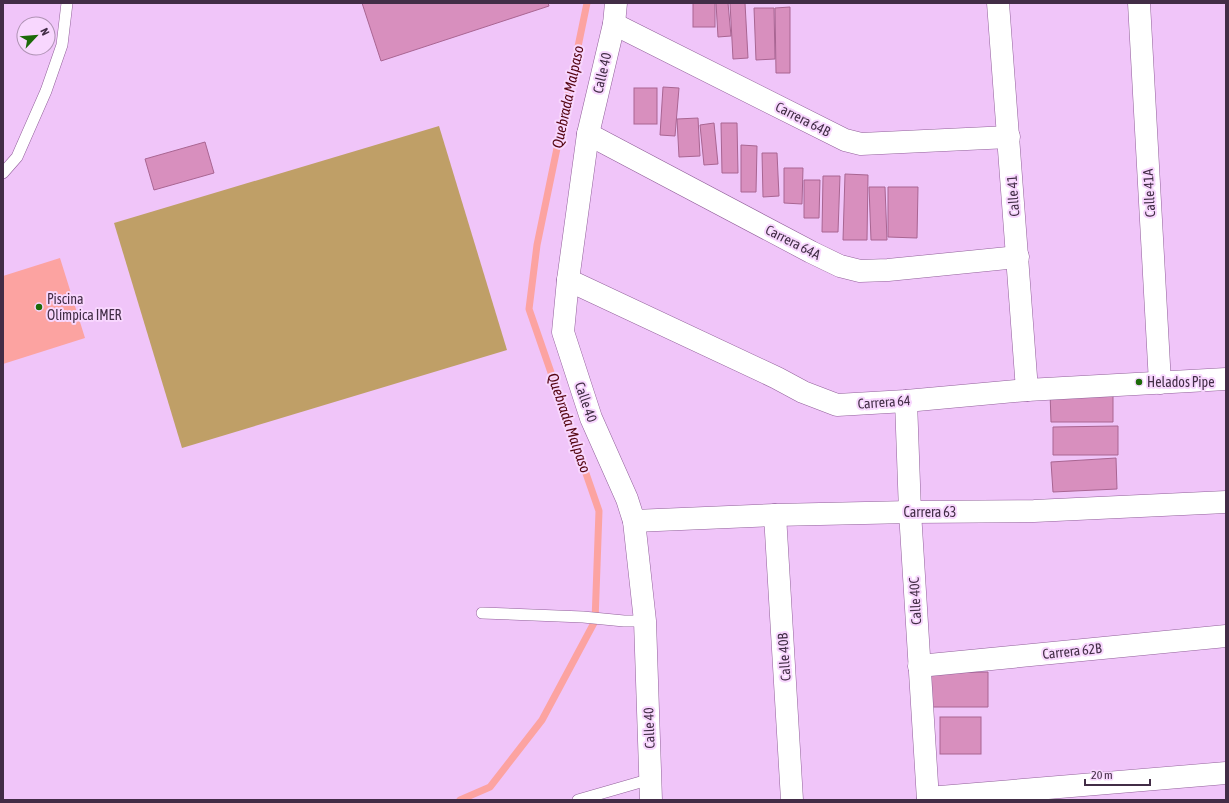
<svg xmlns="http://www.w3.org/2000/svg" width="1229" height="803" font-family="'Asap Condensed',sans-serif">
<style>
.green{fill:#bf9f67}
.water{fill:#fca3a1}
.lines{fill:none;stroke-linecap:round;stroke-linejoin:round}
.stream{stroke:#fca3a1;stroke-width:7}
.building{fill:#d88fbe;stroke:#a96592}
.service-casing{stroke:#91609a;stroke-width:12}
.minor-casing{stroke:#91609a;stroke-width:23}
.service{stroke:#fff;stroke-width:11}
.minor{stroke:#fff;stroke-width:22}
.poi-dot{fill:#1c6a09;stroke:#f8d7fe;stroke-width:1.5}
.labels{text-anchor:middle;stroke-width:4;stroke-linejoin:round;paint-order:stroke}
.street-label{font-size:14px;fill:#422d46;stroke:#f8d7fe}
.poi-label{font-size:14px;fill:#422d46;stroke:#f8d7fe;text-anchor:start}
.water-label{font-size:15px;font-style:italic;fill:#550612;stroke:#f8d7fe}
</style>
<rect width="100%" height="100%" fill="#f0c5f9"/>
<polygon class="green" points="439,126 507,350 182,448 114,223"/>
<polygon class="water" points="60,258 85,338 3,364 3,276"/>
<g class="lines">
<polyline class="stream" points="460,800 490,787 542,720 595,621 599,511 529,309 537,245 587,3"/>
</g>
<g class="building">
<polygon points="362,3 548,3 549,6 381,61"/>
<rect x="693" y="3" width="22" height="24"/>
<polygon points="716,3 728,3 731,36 718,37"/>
<polygon points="730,3 745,3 748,58 733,59"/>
<polygon points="790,7 790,73 776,73 775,8"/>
<polygon points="754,8 774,8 775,59 756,60"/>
<polygon points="663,87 679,88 675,136 660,135"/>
<rect x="634" y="88" width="23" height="36"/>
<polygon points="698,118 700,156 679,157 677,119"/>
<polygon points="714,123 718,164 704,165 700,125"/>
<polygon points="721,123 737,123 738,173 722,173"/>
<polygon points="205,142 214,173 154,190 145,159"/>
<polygon points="741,145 757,146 756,192 741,192"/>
<polygon points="762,153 777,153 779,196 763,197"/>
<polygon points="784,168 803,168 802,204 784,203"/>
<polygon points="845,174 868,175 867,240 843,240"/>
<polygon points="823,176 840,176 838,232 822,232"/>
<polygon points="804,180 820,180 819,218 804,218"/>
<polygon points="869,187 885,187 887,240 871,240"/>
<polygon points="888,187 918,187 917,238 888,237"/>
<polygon points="1113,391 1113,422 1051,422 1050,392"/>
<polygon points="1118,426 1118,455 1053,455 1053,427"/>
<polygon points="1116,458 1117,489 1053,492 1051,462"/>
<polygon points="988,672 988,707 931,707 931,673"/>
<rect x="940" y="717" width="41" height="37"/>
</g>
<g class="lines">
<defs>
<g id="service">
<polyline points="3,173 17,157 46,91 62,45 67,3"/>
<polyline points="482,613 583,617 624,621 645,621"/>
<polyline points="578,800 651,779"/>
</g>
<g id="minor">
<polyline points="616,3 614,24 588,134 568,280 563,332 591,418 627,499 634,521 645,621 651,800"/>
<polyline points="998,3 1027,390"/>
<polyline points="1139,3 1160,383"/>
<polyline points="614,24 845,140 861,144 1009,137"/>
<polyline points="588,134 811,252 840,266 860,271 888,270 1018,257"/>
<polyline points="568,280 777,378 803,392 837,405 906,401 1027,390 1226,379"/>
<polyline points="906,401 910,512 928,800"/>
<polyline points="775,515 792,800"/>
<polyline points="634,521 775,515 910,512 1034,511 1226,502"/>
<polyline points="919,666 1226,636"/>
<polyline points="928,798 1226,773"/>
</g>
</defs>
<use href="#service" class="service-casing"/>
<use href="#minor" class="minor-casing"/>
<use href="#service" class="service"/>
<use href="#minor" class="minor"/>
</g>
<g class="poi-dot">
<circle cx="39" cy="307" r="4"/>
<circle cx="1139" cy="382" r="4"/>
</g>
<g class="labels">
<g class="street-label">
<text transform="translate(602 73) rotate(-77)" y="5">Calle 40</text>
<text transform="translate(803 119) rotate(27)" y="5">Carrera 64B</text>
<text transform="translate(1149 193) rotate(-93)" y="5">Calle 41A</text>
<text transform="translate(1013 196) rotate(-94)" y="5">Calle 41</text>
<text transform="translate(793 242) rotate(27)" y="5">Carrera 64A</text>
<text transform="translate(586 402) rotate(71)" y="5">Calle 40</text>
<text transform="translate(884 402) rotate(-4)" y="5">Carrera 64</text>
<text x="930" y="517">Carrera 63</text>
<text transform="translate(915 601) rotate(-93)" y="5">Calle 40C</text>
<text transform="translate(1072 651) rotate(-6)" y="5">Carrera 62B</text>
<text transform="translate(784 657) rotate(-94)" y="5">Calle 40B</text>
<text transform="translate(649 728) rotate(-92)" y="5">Calle 40</text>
</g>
<g class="poi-label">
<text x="47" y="304">Piscina<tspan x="47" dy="16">Olímpica IMER</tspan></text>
<text x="1147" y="387">Helados Pipe</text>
</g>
<g class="water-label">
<text transform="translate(568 97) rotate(-78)" y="5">Quebrada Malpaso</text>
<text transform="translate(569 423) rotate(71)" y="5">Quebrada Malpaso</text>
</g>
</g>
<rect width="1229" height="803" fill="none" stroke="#422d46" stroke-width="8"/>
<g transform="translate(36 36) rotate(64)"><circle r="19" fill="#f8d7fe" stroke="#af93b4"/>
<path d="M0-3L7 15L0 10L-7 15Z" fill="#1c6a09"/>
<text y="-6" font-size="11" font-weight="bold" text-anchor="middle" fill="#422d46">N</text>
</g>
<path d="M1085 779v6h65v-6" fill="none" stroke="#422d46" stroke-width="2"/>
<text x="1091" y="779" font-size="12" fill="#422d46" stroke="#f8d7fe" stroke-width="3" paint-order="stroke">20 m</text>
</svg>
